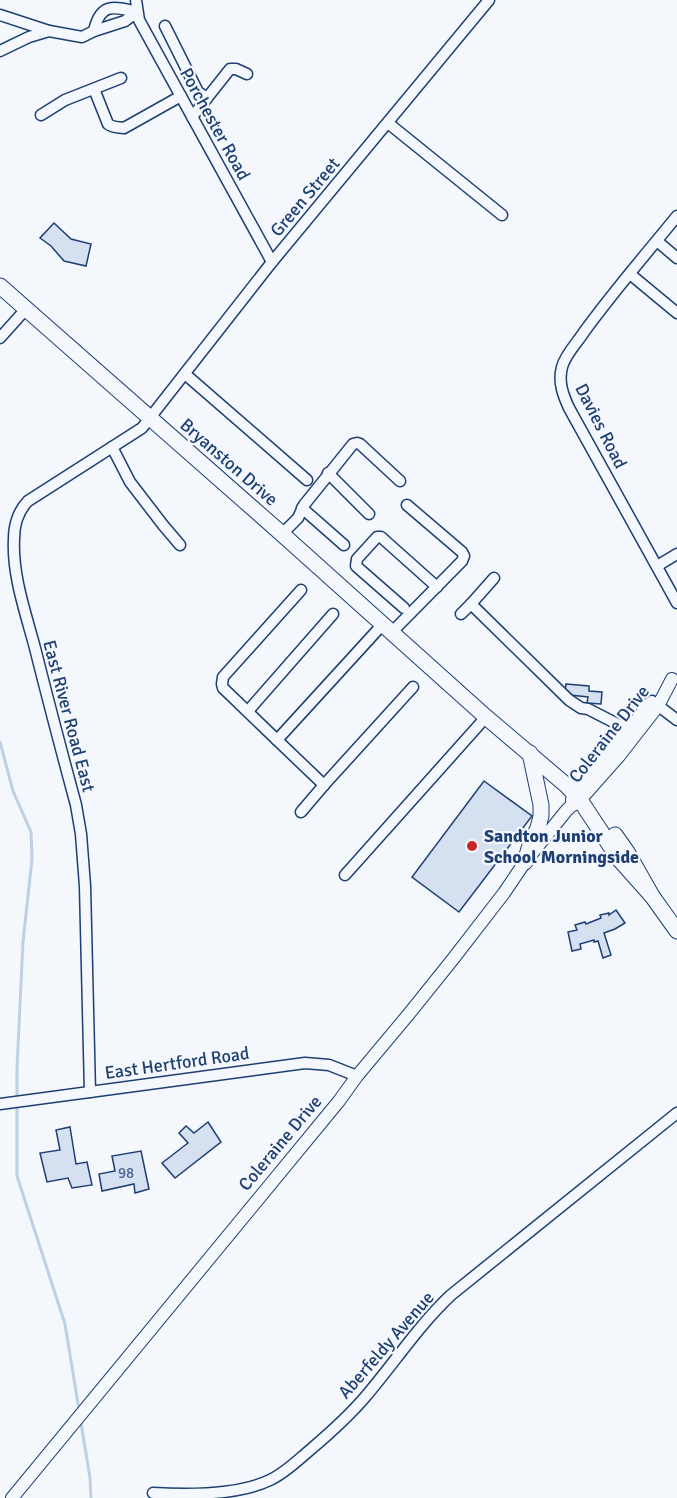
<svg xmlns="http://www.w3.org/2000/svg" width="677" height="1498" font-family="Signika,sans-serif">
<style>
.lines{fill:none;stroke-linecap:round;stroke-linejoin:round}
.stream{stroke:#bed0e5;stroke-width:3}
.building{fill:#d5e0f0;stroke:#1d3f73;stroke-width:1.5}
.minor-casing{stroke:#1d3f73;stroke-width:13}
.tertiary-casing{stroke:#1d3f73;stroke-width:14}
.secondary-casing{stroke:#1d3f73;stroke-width:17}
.minor{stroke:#f4f7fb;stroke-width:10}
.tertiary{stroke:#f4f7fb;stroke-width:12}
.secondary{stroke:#f4f7fb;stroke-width:15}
.poi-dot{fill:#c62828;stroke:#f4f7fb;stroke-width:2}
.labels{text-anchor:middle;stroke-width:4.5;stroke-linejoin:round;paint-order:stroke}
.number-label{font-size:15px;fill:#4b6792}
.street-label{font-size:18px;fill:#1d3f73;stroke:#f4f7fb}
.poi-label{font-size:18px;font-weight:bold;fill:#1d3f73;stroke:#f4f7fb;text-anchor:start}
</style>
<rect width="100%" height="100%" fill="#f4f7fb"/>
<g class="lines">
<g class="stream">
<polyline points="0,742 13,791 31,832 32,859 23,942 17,1068 17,1098"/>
<polyline points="17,1104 17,1176 65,1324 79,1410"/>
<polyline points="81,1423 90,1478 91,1498"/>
</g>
</g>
<g class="building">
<polygon points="54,223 71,239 91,244 86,266 64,261 51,246 40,238"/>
<polygon points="566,684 589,686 589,691 602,692 601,704 587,703 588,697 570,695 570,693 565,692"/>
<polygon points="484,781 532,816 459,912 412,877"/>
<polygon points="616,910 625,923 615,929 604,933 611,955 603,958 598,941 594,942 594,940 580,944 581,949 572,951 568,932 577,930 575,925 585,922 586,924 601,918 600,915 609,913 609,915"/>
<polygon points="208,1122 221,1142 175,1178 162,1163 188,1143 179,1133 186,1126 194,1133"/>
<polygon points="70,1127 76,1164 87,1162 92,1185 72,1188 68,1178 47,1182 40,1153 60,1150 56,1130"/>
<polygon points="141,1151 149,1189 135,1193 134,1184 102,1191 99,1174 115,1171 112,1156"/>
</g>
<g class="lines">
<defs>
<g id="minor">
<polyline points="136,0 139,20 272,262"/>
<polyline points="0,15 49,31"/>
<polyline points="165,26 198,92 207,98"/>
<path d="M94,31C100,3 113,6 137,12"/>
<polyline points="0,51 29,37 49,31 82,37 94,31 125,21 137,12"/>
<path d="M94,89L108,124C113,128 118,127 124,128L181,96"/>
<polyline points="41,115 65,100 121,78"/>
<polyline points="192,117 230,69 236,69 247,74"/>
<polyline points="388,123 502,215"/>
<path d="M677,216C646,254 613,292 584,332C577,343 565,355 562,367C558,382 563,395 569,408L677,603"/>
<polyline points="657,241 677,258"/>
<polyline points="630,274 677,313"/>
<polyline points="0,338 26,309"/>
<polyline points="185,374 307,480"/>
<polyline points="112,447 130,482 163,525 180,545"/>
<polyline points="328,473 369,514"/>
<polyline points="302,508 344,545"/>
<polyline points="282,534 298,518 304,505 353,444 357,443 360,444 400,481"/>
<polyline points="657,566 677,554"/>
<polyline points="494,578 471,604 569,700 581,708 588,709 629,730"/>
<polyline points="404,608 356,566 357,559 377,537 381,537 437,587"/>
<polyline points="461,614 471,604"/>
<polyline points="383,624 277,740 324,785 413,687"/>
<polyline points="392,632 462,561 464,556 462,552 407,505"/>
<polyline points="652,701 677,720"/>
<polyline points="248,711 333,614"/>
<polyline points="277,740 223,688 222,684 223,677 301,590"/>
<polyline points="301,812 324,785"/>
<polyline points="345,875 486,717"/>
<path d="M90,1092L85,886L81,834L76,805C62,753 48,700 35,648C26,614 12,575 14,539C14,526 18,511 28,501L142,428L272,262L489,0"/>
<polyline points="0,1104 305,1063 329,1065 357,1076"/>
<path d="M153,1493C188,1495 239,1495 270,1480C285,1473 298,1460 310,1450C330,1433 350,1415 366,1396C395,1362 419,1325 451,1295L677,1113"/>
</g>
<g id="tertiary">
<polyline points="572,800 574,793 629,730 649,704"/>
<polyline points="12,1498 339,1101 357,1076 408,1015 453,959 504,893 525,862 566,811 570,807 580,800 619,756 658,706 672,679"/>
</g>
<g id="secondary">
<polyline points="0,286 282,534 486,717 566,785 580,800 619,859 652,896"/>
<polyline points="615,835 627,852 652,896 677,931"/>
<polyline points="525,862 531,842 538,828 541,816 541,805 530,753"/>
</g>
</defs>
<use href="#minor" class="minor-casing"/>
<use href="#tertiary" class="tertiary-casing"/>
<use href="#secondary" class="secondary-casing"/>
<use href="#minor" class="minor"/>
<use href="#tertiary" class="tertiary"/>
<use href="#secondary" class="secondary"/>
</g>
<circle class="poi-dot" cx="472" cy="846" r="6"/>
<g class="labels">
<g class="number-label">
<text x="126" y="1178">98</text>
</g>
<g class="street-label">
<text transform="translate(215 124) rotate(61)" y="6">Porchester Road</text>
<text transform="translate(305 197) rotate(-50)" y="6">Green Street</text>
<text transform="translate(601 426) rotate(63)" y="6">Davies Road</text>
<text transform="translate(229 462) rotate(41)" y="6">Bryanston Drive</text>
<text transform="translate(69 716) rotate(75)" y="6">East River Road East</text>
<text transform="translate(609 734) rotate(-52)" y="6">Coleraine Drive</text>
<text transform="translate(177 1063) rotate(-8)" y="6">East Hertford Road</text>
<text transform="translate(280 1143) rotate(-50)" y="6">Coleraine Drive</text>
<text transform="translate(386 1345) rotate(-49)" y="6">Aberfeldy Avenue</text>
</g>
<g class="poi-label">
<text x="484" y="842">Sandton Junior<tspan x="484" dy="21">School Morningside</tspan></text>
</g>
</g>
</svg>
